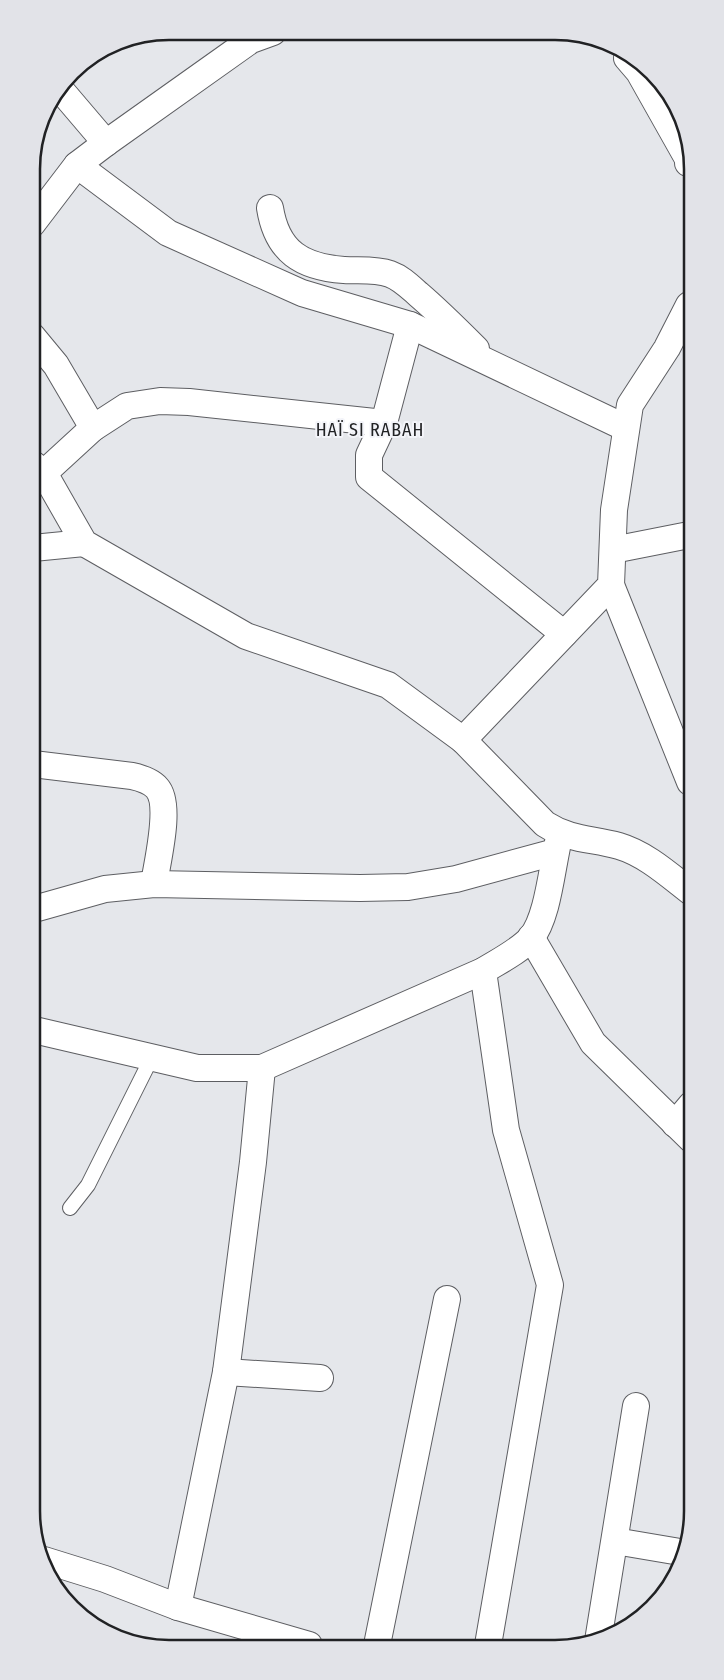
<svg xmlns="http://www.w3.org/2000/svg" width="724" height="1680" font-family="'Fira Sans Condensed',sans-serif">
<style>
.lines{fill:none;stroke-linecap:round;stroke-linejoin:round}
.service-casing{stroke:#5d5e62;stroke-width:16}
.minor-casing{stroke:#5d5e62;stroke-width:28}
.service{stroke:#fff;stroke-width:14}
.minor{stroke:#fff;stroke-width:26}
.labels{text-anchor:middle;stroke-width:4;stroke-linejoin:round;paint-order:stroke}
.quarter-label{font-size:18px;letter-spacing:1px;fill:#212224;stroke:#f3f4f9}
.rim{fill:none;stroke:#212224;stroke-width:2.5}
</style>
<rect width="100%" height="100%" fill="#e5e7eb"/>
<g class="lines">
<defs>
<polyline id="service" points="70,1208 88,1185 152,1057"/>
<g id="minor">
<polyline points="627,58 639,72 688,159 688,163"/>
<polyline points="60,89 106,143"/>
<polyline points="77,165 168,233 302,293 410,325 626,428"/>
<path d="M270,208C277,252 302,267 344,270C359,271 376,269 390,274C401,278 409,286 418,294C438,311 457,330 476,349"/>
<polyline points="32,224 77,165 106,143 251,40 273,32"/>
<polyline points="410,325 384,423 369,455 369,477 564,634"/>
<polyline points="32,336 56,365 93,428"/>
<path d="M33,464L44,473L84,543L246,636L388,685L463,740L545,824C572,841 590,838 619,846C646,854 669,875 691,892"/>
<polyline points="44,473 93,428 127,406 160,401 189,402 384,423"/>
<polyline points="33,548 84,543"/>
<polyline points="613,550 689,535"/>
<polyline points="611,585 690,782"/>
<polyline points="463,740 611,585 614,510 630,405 667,348 689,305"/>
<path d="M33,764L132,776C141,778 151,781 157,788C172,805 157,862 154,884"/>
<polyline points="34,909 105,889 154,884 360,888 408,887 456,879 555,852"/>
<polyline points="531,937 593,1043 691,1139"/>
<polyline points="483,971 506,1130 550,1285 488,1645"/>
<path d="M34,1030L197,1068H262L483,971C499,961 518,952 531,938C549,916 552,863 560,834"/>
<polyline points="675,1124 691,1105"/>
<polyline points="226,1372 320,1378"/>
<polyline points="615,1541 680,1552"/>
<polyline points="44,1560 105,1579 178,1607 309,1645"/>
<polyline points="178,1607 226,1372 253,1162 262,1068"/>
<polyline points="598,1641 636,1406"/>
<polyline points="377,1645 447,1299"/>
</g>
</defs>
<use href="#service" class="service-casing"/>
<use href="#minor" class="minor-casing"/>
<use href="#service" class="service"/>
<use href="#minor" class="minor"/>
</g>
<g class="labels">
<g class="quarter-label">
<text x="370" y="436">HAÏ SI RABAH</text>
</g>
</g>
<path d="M0 0H724V1680H0ZM169 40H555A129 129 0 0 1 684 169V1511A129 129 0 0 1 555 1640H169A129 129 0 0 1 40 1511V169A129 129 0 0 1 169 40Z" fill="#e2e3e8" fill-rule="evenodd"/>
<path class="rim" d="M169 40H555A129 129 0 0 1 684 169V1511A129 129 0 0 1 555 1640H169A129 129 0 0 1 40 1511V169A129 129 0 0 1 169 40Z"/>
</svg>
